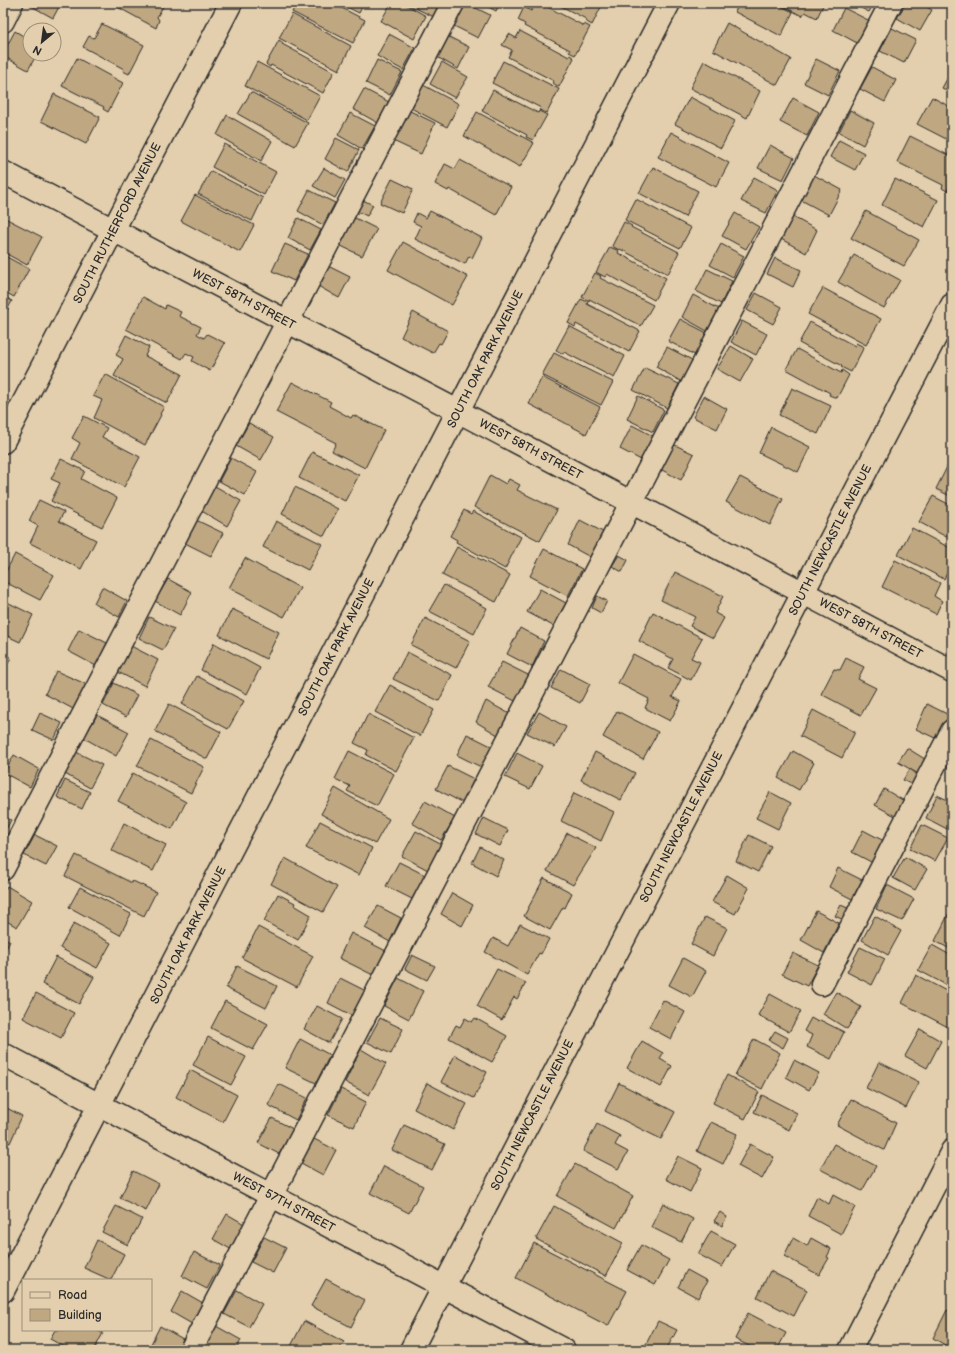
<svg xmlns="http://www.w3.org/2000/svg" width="955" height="1353" font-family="'Balsamiq Sans',sans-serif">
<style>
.building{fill:#bfa781;stroke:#2b2b2b}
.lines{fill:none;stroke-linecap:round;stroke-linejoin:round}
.minor-casing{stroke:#2b2b2b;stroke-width:25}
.minor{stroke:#e3cfad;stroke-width:22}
.labels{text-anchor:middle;stroke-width:3.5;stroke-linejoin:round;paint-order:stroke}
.street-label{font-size:12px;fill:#2b2b2b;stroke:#e3cfad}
</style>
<rect width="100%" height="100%" fill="#e3cfad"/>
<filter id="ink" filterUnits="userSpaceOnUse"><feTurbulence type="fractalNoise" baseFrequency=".025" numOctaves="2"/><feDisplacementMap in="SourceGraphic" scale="8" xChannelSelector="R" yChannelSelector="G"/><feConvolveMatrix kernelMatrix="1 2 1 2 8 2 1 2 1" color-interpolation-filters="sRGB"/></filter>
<g filter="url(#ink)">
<g class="building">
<polygon points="26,3 61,3 53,18"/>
<polygon points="113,3 165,3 157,17 159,20 156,28 112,4"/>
<polygon points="297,3 332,3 365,20 353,43 292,12"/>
<polygon points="339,3 364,3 359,13"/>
<polygon points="391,3 403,3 426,16 414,39 381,21"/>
<polygon points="405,3 440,3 434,17"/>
<polygon points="466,3 490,15 478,38 454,26"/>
<polygon points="481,3 500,3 496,11"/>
<polygon points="536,3 540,3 584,26 584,24 590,27 575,55 569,52 570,50 524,26 525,24 518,20 524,7 531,11"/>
<polygon points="555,3 603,3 592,25 585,21 586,19"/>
<polygon points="739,3 775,3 793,12 781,36 735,12"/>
<polygon points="778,3 824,3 817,18 805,12 802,16"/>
<polygon points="851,3 874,3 869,12"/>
<polygon points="906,3 920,3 932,10 920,31 897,18"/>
<polygon points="844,8 870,21 859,44 833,30"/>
<polygon points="292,14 351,46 339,70 279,38"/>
<polygon points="727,23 791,59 777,85 713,50"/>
<polygon points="102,24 144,45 129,74 123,71 124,69 83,47 89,36 94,38"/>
<polygon points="892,28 916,40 904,63 880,51"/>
<polygon points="15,31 30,40 30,54 37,54 28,70 3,56 3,53"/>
<polygon points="520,31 569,57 570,55 574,58 559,87 553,83 554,81 508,57 512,50 502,45 509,34 516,38"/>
<polygon points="389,34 415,48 403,70 377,56"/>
<polygon points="447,36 469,47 458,69 437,57"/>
<polygon points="279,40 283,43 282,44 334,72 323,93 271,65 270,67 266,64"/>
<polygon points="77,58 123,83 108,112 103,109 104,107 62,86"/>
<polygon points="816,59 840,71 828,95 804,83"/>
<polygon points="377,60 402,72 390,95 366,83"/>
<polygon points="503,61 559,89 547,113 539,110 541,108 492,83"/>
<polygon points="704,61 760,91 747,118 690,88"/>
<polygon points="257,62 320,96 307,120 245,86"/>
<polygon points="442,62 468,77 455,98 430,84"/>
<polygon points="872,67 896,80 885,102 860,89"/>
<polygon points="952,70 952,93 942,88"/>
<polygon points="423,85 459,104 447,127 411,108"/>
<polygon points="364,89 389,102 378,123 353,109"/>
<polygon points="493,90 538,113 539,111 547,115 533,140 526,137 527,135 482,111"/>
<polygon points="251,92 308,123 295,146 238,114"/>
<polygon points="54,94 100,117 86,144 41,121"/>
<polygon points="690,97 735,121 721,148 675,124"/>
<polygon points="932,97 952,108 952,142 917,124"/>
<polygon points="793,98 819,112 807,136 780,122"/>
<polygon points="408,110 435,123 421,154 393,141"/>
<polygon points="850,110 874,123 863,145 839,132"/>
<polygon points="477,112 534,143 520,167 464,136"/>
<polygon points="350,113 375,126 362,149 338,135"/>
<polygon points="227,115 272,141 261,161 217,135"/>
<polygon points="671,132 729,163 716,187 658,157"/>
<polygon points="910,136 952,157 952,182 947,191 942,188 943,185 897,162"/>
<polygon points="336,138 359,150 348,172 325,159"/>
<polygon points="839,140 864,153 855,170 830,157"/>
<polygon points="224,144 276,172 264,195 212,167"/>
<polygon points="770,145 794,158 783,180 758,168"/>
<polygon points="460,160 511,187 496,215 449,189 448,191 435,184 445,164 455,169"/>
<polygon points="653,167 698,191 685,217 639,193"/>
<polygon points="324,168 345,180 335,198 313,186"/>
<polygon points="211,171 263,198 252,221 198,194"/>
<polygon points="814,175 842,190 829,215 801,200"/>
<polygon points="754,177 778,190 766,213 741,201"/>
<polygon points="392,179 413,189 402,213 380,203"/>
<polygon points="895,179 938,200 924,227 882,205"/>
<polygon points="309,190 335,203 323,225 298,211"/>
<polygon points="195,195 254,225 240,252 181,221"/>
<polygon points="636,199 691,228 680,248 625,220"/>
<polygon points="363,200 373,205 367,216 357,211"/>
<polygon points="430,211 482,238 472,258 469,256 465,264 415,239 421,226 413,222 417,213 426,218"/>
<polygon points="866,211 919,240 904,266 851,238"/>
<polygon points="735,213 759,227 746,249 722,236"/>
<polygon points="3,217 42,237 27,265 3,252"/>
<polygon points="353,217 377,229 362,256 339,245"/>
<polygon points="793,217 817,230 806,253 781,239"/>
<polygon points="298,218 321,230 310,250 288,238"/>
<polygon points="624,222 632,226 631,227 679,252 668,274 620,249 619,250 612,246"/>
<polygon points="403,242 468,277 452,305 388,270"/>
<polygon points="285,244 308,254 294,281 272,271"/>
<polygon points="721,244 744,256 733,277 710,265"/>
<polygon points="610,247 619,251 618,253 666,278 654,300 607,274 605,277 596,272"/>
<polygon points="3,255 29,269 14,297 3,291"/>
<polygon points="854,255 900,280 884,308 838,282"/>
<polygon points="775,258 801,270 793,287 767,274"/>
<polygon points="328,266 350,277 339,298 318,286"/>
<polygon points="707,269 732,281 721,304 696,291"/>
<polygon points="595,273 601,276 600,278 653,305 641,326 589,299 589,301 582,297"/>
<polygon points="823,288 881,319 866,345 808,314"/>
<polygon points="756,293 782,307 773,324 747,310"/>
<polygon points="693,295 719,309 707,331 682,317"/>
<polygon points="3,296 12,301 3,318"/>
<polygon points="143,297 165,309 166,305 181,312 179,316 201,327 197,334 204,338 207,334 225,343 210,371 192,361 194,357 186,353 182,359 126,329"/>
<polygon points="581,299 588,302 587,304 640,331 629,352 576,324 575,327 568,323"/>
<polygon points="413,312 448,331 441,344 439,343 433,353 401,337"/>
<polygon points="680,319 707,333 695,355 668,341"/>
<polygon points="742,321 767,334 756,355 731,342"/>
<polygon points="810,322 855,346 856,343 864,347 851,372 841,367 842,366 799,343"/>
<polygon points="569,326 625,356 614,378 564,352 563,354 556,350"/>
<polygon points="126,335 149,347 145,356 182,374 167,403 114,376 123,359 116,355"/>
<polygon points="731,346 753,359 740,382 717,369"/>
<polygon points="667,347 694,361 682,382 656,367"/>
<polygon points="797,349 841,373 842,370 849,375 837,398 829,395 830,393 786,369"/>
<polygon points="554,353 613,382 601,405 542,375"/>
<polygon points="645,368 679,384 667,408 633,390"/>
<polygon points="105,374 164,407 160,414 161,415 145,445 94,418 102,400 93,396"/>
<polygon points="542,377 600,407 586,434 529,404"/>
<polygon points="292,382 331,402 329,406 351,418 353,415 384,430 365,468 332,451 336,443 276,412"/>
<polygon points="792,388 831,406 818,434 779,415"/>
<polygon points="638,396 664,410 653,432 627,419"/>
<polygon points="704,396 727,409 717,429 693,417"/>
<polygon points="84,416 107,428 102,437 140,457 124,487 72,459 80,443 72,438"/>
<polygon points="249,423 274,437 261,460 236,446"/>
<polygon points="632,425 653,436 641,460 620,449"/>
<polygon points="771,427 810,447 798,472 759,453"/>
<polygon points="673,444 694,454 681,480 660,469"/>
<polygon points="312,452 359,475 345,501 299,478"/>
<polygon points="231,458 257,472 245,495 219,481"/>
<polygon points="61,459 85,471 81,479 117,498 102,527 51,501 60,483 51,479"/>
<polygon points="950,461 952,462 952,497 936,489"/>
<polygon points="490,475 506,484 509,479 520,485 517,490 557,510 540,541 474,507"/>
<polygon points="740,477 783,499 770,525 726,502"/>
<polygon points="215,486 241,501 227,526 200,510"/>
<polygon points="295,487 338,509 324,536 282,514"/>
<polygon points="933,496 952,506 952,540 919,522"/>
<polygon points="39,500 64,512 59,521 96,540 81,569 30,543 38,526 29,521"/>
<polygon points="464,510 471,514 473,511 521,537 505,569 456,542 457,540 450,536"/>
<polygon points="194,519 223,533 211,556 183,542"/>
<polygon points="580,520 603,532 590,557 568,545"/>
<polygon points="276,521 322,544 308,570 263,547"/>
<polygon points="912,528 952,549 952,563 944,579 898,555"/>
<polygon points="457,547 510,575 496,602 442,575"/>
<polygon points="544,549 582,569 568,596 530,576"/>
<polygon points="15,554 54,575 40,600 3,581 3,577"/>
<polygon points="619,555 628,560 622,572 612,566"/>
<polygon points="245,558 300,588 284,617 229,588"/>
<polygon points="895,560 940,583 934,596 942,601 936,614 882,587"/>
<polygon points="675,572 723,596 715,613 724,618 713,638 690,626 695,617 661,600"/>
<polygon points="168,579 192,592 180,615 155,601"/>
<polygon points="444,585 487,608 474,634 429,611"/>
<polygon points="102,587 127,601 119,617 94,603"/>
<polygon points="540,589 566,603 553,626 527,612"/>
<polygon points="597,596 607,601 601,613 592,608"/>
<polygon points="3,600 33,615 20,642 3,634"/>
<polygon points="232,609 279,632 266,659 219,635"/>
<polygon points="653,612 702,638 691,658 700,662 691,680 668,668 673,659 639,641"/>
<polygon points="149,617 174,629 163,650 139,638"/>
<polygon points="425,618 470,641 456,668 411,645"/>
<polygon points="520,628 544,641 532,667 507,654"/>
<polygon points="79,629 107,643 96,666 68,651"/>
<polygon points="214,643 260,668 247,694 201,670"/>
<polygon points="131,646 158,660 145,686 118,672"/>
<polygon points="407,652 452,675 439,701 393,679"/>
<polygon points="3,653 11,658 3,673"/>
<polygon points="633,654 681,679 672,697 681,701 670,721 645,708 649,699 618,683"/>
<polygon points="846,658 864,667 858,679 876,688 861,715 821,694 834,669 840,670"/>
<polygon points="502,662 530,676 517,702 488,687"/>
<polygon points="561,669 590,684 580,703 551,688"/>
<polygon points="56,671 88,685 75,710 45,694"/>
<polygon points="197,676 244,701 228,729 182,704"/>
<polygon points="114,683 137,695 126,717 103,705"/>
<polygon points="390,685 434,710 420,736 375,712"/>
<polygon points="486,701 510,714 498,735 476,722"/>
<polygon points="169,704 221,732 207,759 155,731"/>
<polygon points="927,704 949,715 937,739 916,729"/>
<polygon points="813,710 855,732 842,758 800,736"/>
<polygon points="617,711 658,732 643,759 603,737"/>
<polygon points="539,712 566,727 555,747 527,733"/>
<polygon points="40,713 62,723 54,740 32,730"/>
<polygon points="368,714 414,738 396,771 366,755 368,750 354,743"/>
<polygon points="97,715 129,732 116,756 84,738"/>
<polygon points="467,734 493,747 483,768 457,755"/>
<polygon points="151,740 204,767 191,793 137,766"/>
<polygon points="907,748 928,761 920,775 898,762"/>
<polygon points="349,751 394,774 377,806 347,791 350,786 335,779"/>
<polygon points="793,751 814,763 799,790 778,778"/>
<polygon points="76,752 102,765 90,788 65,774"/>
<polygon points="595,752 635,773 621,800 581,780"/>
<polygon points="517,753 542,766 530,789 505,777"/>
<polygon points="14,755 39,769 30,787 4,773"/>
<polygon points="448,766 474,779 463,803 436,789"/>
<polygon points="910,769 918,775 912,785 903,780"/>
<polygon points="133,773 186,802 172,829 118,801"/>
<polygon points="65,780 90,792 82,809 57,797"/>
<polygon points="335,788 389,819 375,844 321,814"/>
<polygon points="884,789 906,802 897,817 875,805"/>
<polygon points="770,792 791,803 778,829 756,818"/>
<polygon points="574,793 614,812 601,841 561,821"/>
<polygon points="937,795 952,802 952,819 947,829 926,818"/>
<polygon points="425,801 455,818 441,840 412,823"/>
<polygon points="3,816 11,820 3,835"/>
<polygon points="484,818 508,830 500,846 476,834"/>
<polygon points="320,821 372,848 359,875 306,848"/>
<polygon points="124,823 166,845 153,871 111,850"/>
<polygon points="922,825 948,838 935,861 910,849"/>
<polygon points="863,830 884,841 873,863 852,852"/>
<polygon points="416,831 442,845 428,870 402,856"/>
<polygon points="567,833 596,848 573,885 547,871"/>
<polygon points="35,835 57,846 46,866 24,855"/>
<polygon points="749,835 771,846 758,872 736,861"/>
<polygon points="480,847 504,860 496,876 472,863"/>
<polygon points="76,855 132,883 133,881 156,892 144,916 65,876"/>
<polygon points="905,857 927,869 915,890 893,878"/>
<polygon points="285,858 337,887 323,912 271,884"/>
<polygon points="399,862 425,875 412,899 386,886"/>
<polygon points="838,868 862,880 852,899 829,887"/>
<polygon points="727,875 749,888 735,914 712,902"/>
<polygon points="544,878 572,893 565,908 563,907 550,930 524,916"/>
<polygon points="887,885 914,899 902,921 876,909"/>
<polygon points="7,886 32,901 17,927 3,919 3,893"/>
<polygon points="80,887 131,914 120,935 69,907"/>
<polygon points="452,893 473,905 462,926 441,914"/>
<polygon points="278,894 295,903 294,905 311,915 298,940 264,921"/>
<polygon points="841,905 852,910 846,921 835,916"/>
<polygon points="378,906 401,918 390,942 365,928"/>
<polygon points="816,911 839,923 824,953 801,940"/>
<polygon points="949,913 952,915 952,950 935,941"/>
<polygon points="875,916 901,931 888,955 862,940"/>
<polygon points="705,917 727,928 713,956 691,944"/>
<polygon points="74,923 111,943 97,968 60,948"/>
<polygon points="520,924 549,939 541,954 539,953 527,975 485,952 493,938 508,946"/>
<polygon points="258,927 313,956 297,987 242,958"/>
<polygon points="351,933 386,951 373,975 339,958"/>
<polygon points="3,937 10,941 3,955"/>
<polygon points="932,945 952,956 952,988 918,970"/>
<polygon points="860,947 885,959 872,985 847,972"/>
<polygon points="793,953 818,965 807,986 782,974"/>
<polygon points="412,955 435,966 427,980 405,969"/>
<polygon points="56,957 94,977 79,1004 42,984"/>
<polygon points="683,958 706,971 692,997 669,985"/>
<polygon points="237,966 277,986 266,1008 226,988"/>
<polygon points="497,969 526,983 517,999 514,997 502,1020 477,1006"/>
<polygon points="916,975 952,994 952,1020 948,1027 902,1003"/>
<polygon points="340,978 366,991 353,1016 328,1003"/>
<polygon points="398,978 423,991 409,1019 384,1006"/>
<polygon points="836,992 861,1007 847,1029 823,1014"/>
<polygon points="36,993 74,1013 61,1038 23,1018"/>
<polygon points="770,994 801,1011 789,1032 758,1015"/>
<polygon points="663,1000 685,1012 671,1039 649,1027"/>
<polygon points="225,1001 268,1024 253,1050 211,1028"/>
<polygon points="317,1006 342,1019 329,1043 304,1029"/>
<polygon points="380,1018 403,1029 391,1054 367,1042"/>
<polygon points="465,1018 472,1022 475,1018 507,1036 492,1062 449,1038 456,1025 460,1027"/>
<polygon points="811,1018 818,1022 820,1020 844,1032 831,1059 807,1047 812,1035 804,1031"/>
<polygon points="920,1029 941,1041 927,1068 905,1056"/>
<polygon points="775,1031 788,1038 783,1048 769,1040"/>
<polygon points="208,1037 246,1057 231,1085 193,1065"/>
<polygon points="300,1039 330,1055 316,1083 285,1068"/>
<polygon points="754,1039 780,1053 762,1089 735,1075"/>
<polygon points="642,1041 663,1053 660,1059 672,1066 661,1087 627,1068"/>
<polygon points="361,1049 386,1064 369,1095 345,1082"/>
<polygon points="455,1055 487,1072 474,1098 441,1082"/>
<polygon points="794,1060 819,1073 809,1090 786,1077"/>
<polygon points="879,1062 919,1082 906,1108 866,1088"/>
<polygon points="190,1070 237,1095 223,1122 176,1097"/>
<polygon points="727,1075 759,1092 745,1119 713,1103"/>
<polygon points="427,1083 467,1104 453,1130 414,1109"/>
<polygon points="619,1083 675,1112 661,1139 605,1111"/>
<polygon points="279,1084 307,1098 296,1120 268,1105"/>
<polygon points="341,1089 366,1102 354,1127 328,1115"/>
<polygon points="762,1095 797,1113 789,1130 754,1112"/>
<polygon points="851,1099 896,1123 884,1150 837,1125"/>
<polygon points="3,1106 22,1116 10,1143 3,1140"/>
<polygon points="272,1118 293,1129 279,1154 258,1143"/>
<polygon points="711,1122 737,1134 723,1164 697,1151"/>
<polygon points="597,1124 620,1136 615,1145 628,1152 618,1169 583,1151"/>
<polygon points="404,1125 445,1144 432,1170 392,1150"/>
<polygon points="314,1139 336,1150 323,1175 301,1163"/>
<polygon points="750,1144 774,1157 762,1179 738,1166"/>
<polygon points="834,1144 876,1166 862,1191 820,1169"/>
<polygon points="678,1156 702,1168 690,1192 666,1179"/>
<polygon points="575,1164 633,1196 616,1228 557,1196"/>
<polygon points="384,1166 423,1186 409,1213 370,1193"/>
<polygon points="133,1171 159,1184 146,1211 120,1198"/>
<polygon points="833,1195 855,1207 841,1234 808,1216 817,1197 829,1204"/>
<polygon points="663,1203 693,1219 681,1242 651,1227"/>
<polygon points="116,1206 142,1219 128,1245 102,1232"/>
<polygon points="554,1206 623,1243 606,1276 536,1239"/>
<polygon points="720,1212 727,1217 722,1226 714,1221"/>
<polygon points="227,1214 246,1225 232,1250 213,1239"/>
<polygon points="711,1231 735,1244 722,1267 698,1254"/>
<polygon points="264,1237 286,1248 273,1273 251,1262"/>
<polygon points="793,1238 807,1246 811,1238 831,1249 827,1257 829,1258 819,1275 784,1256"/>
<polygon points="97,1240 124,1254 111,1280 84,1268"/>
<polygon points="534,1243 627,1291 608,1326 516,1278"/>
<polygon points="641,1245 669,1260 655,1285 627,1270"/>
<polygon points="194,1252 220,1265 207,1289 182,1276"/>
<polygon points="687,1270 707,1281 698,1298 678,1287"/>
<polygon points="770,1271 807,1290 794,1316 757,1297"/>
<polygon points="326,1279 365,1300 351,1327 311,1306"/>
<polygon points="237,1290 262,1304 249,1327 224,1314"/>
<polygon points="182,1291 203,1303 192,1324 171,1312"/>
<polygon points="947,1310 952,1313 952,1349 933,1338"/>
<polygon points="748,1313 786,1333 777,1350 757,1350 735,1339"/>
<polygon points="304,1321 344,1342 339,1350 295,1350 290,1348"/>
<polygon points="658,1321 677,1330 666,1350 648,1350 644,1348"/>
<polygon points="160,1326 183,1339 178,1350 153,1350 149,1348"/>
<polygon points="216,1326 241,1340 236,1350 204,1350"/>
<polygon points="55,1330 96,1330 103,1333 94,1350 70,1350 50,1339"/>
</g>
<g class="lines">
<defs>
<g id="minor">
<polyline points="3,21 12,3"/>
<polyline points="3,172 952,671"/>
<polyline points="3,442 231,3"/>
<polyline points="3,869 453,3"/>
<polyline points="822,984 952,731"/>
<polyline points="3,1054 564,1350"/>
<polyline points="3,1291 669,3"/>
<polyline points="191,1350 891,3"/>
<polyline points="411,1350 952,305"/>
<polyline points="850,1350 952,1151"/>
</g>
</defs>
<use href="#minor" class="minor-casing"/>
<use href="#minor" class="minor"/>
</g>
</g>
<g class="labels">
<g class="street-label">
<text transform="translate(117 223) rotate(-63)" y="4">SOUTH RUTHERFORD AVENUE</text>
<text transform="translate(244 299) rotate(28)" y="4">WEST 58TH STREET</text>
<text transform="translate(485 359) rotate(-63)" y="4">SOUTH OAK PARK AVENUE</text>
<text transform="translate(531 449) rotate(28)" y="4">WEST 58TH STREET</text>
<text transform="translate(830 540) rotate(-63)" y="4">SOUTH NEWCASTLE AVENUE</text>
<text transform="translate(871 628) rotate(28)" y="4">WEST 58TH STREET</text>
<text transform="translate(336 647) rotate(-63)" y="4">SOUTH OAK PARK AVENUE</text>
<text transform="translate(681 827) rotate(-63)" y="4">SOUTH NEWCASTLE AVENUE</text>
<text transform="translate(188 935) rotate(-63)" y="4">SOUTH OAK PARK AVENUE</text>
<text transform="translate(532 1115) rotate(-63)" y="4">SOUTH NEWCASTLE AVENUE</text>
<text transform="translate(284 1202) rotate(28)" y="4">WEST 57TH STREET</text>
</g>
</g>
<rect width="955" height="1353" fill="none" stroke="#e3cfad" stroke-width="16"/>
<rect x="8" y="8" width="939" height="1337" fill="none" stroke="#2b2b2b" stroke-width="1.5" filter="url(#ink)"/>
<rect x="22" y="1279" width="130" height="52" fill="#e3cfad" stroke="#998d79"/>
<rect x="30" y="1292" width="20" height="6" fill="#e3cfad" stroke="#998d79"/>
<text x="58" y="1299" font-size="12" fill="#2b2b2b">Road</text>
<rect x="30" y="1309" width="20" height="12" fill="#bfa781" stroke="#998d79"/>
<text x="58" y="1319" font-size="12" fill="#2b2b2b">Building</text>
<g transform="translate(42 42) rotate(209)"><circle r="19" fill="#e3cfad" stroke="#998d79"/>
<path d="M0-3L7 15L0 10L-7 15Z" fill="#2b2b2b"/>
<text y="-6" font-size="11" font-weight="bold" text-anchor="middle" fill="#2b2b2b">N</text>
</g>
</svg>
